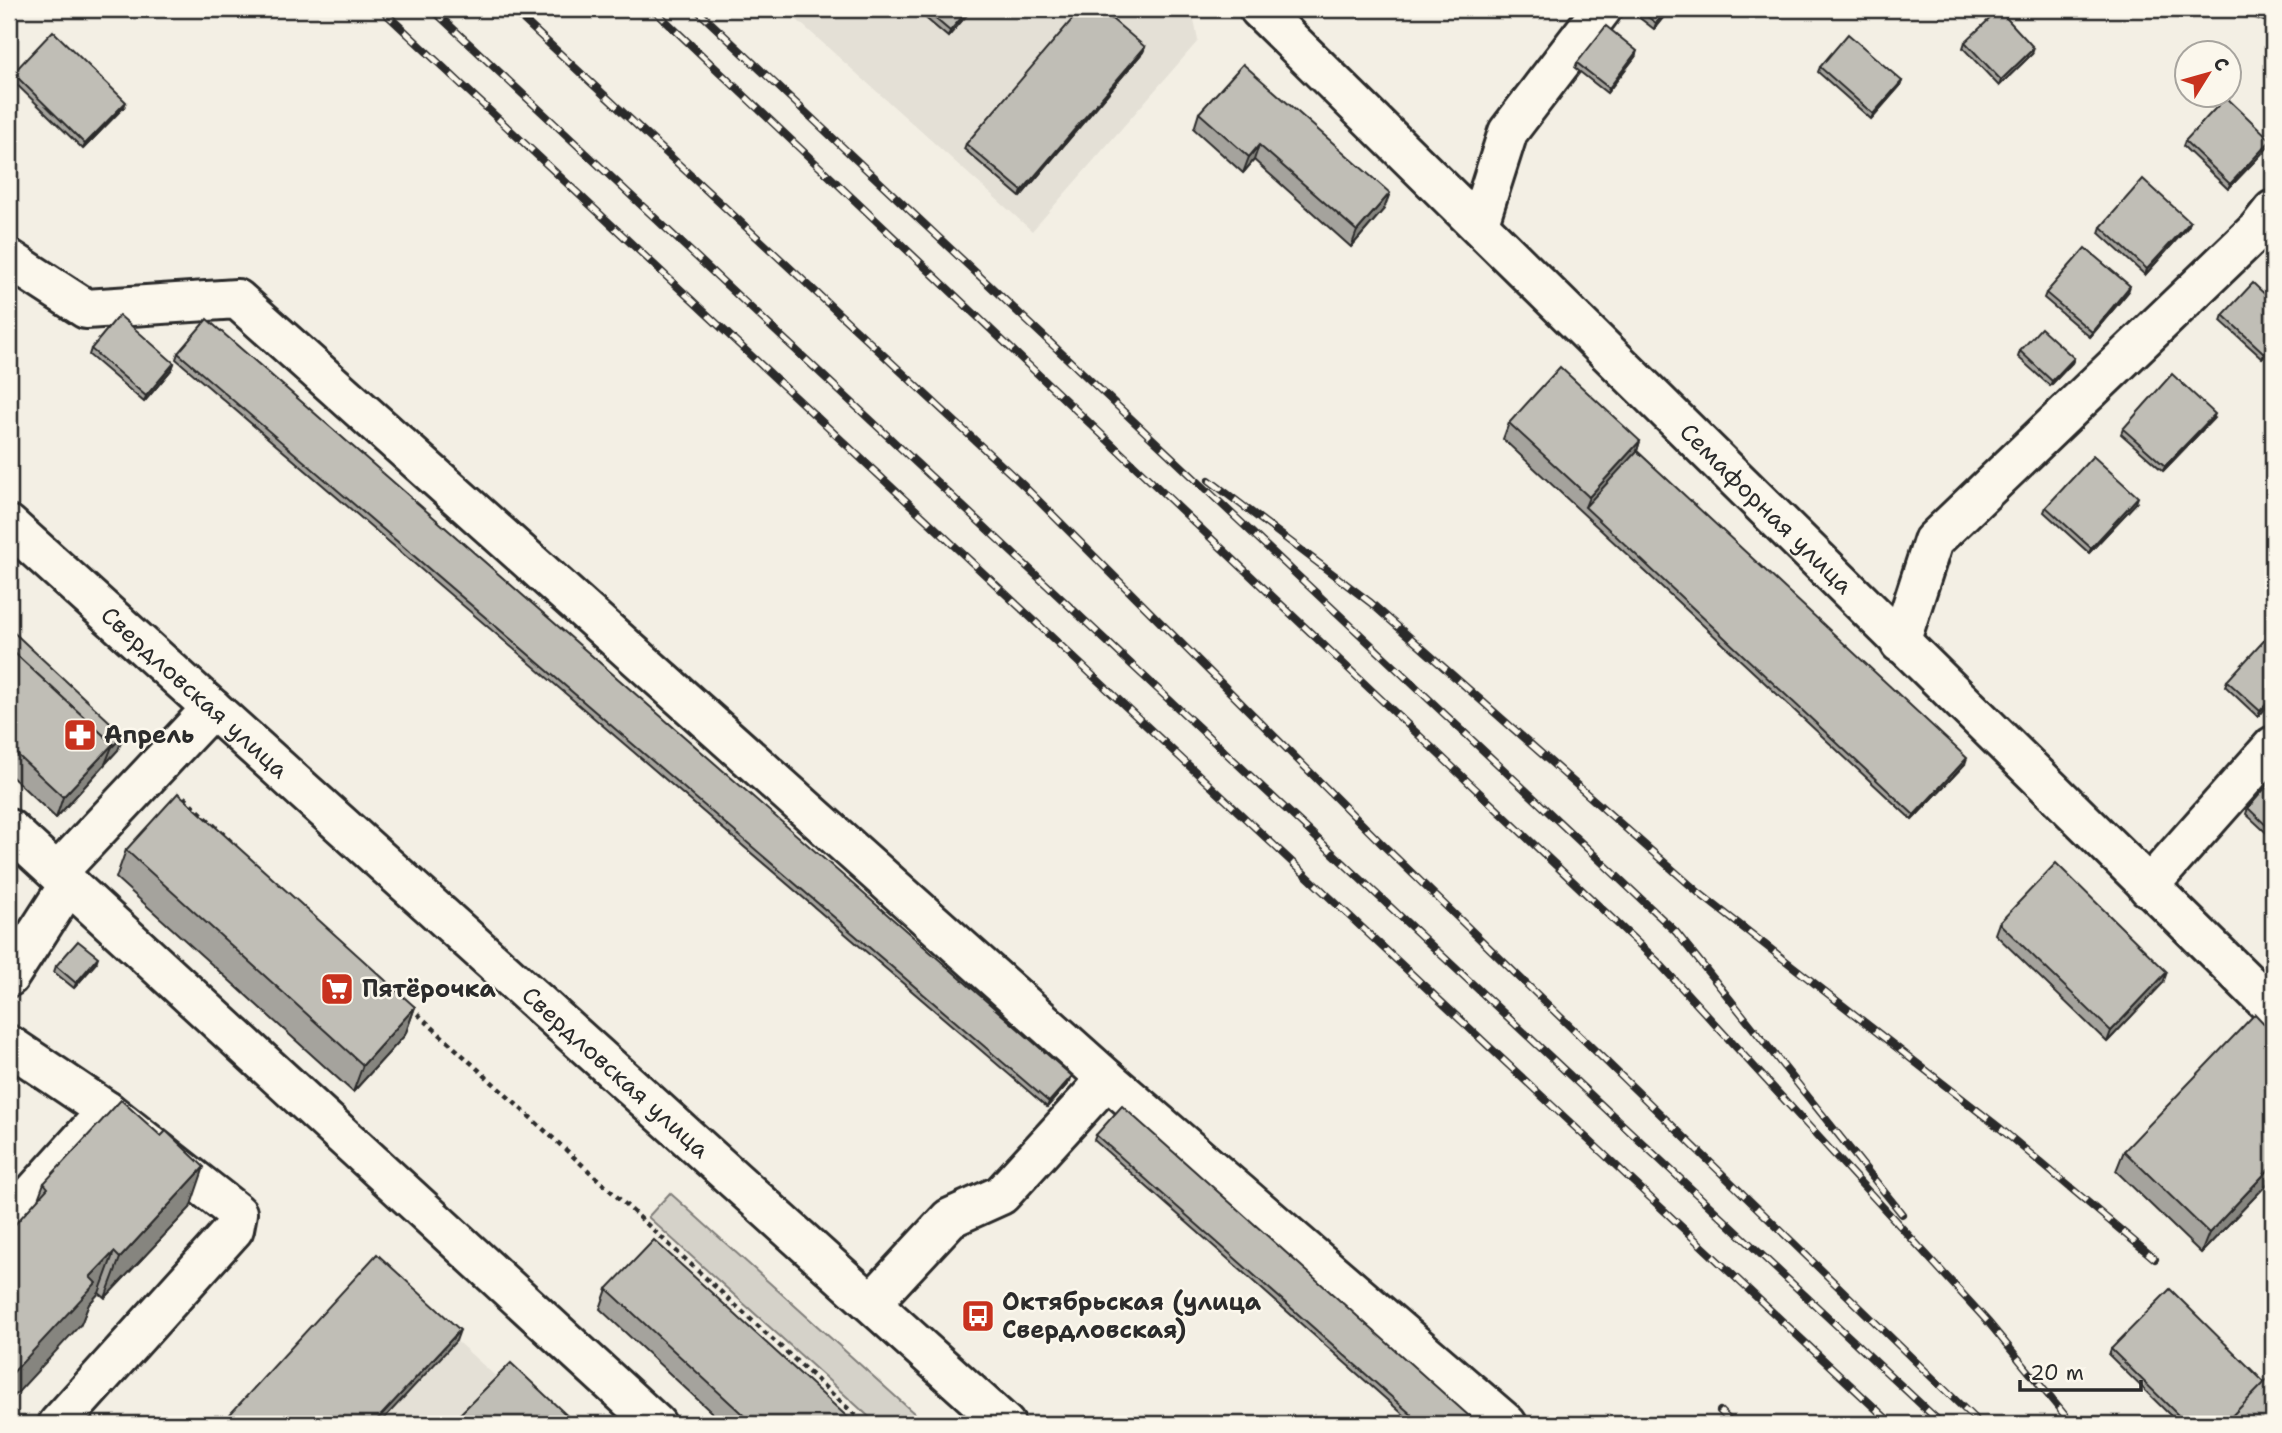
<svg xmlns="http://www.w3.org/2000/svg" width="2282" height="1433" font-family="'Shantell Sans',sans-serif">
<style>
.built{fill:#e4e0d6}
.green{fill:#d5d2c9;stroke:#807e7a;stroke-width:2}
.lines{fill:none;stroke-linecap:round;stroke-linejoin:round}
.minor-casing{stroke:#2b2b2b;stroke-width:44}
.highway-casing{stroke:#2b2b2b;stroke-width:44}
.path{stroke:#2b2b2b;stroke-width:4.5;stroke-dasharray:5 5;stroke-linecap:butt}
.minor{stroke:#fbf7ec;stroke-width:38}
.highway{stroke:#fbf7ec;stroke-width:38}
.rail-casing{stroke:#2b2b2b;stroke-width:8}
.rail{stroke:#fbf7ec;stroke-width:5;stroke-dasharray:16;stroke-linecap:butt}
.wall{fill:#a5a39d;stroke:#2b2b2b;stroke-width:2}
.shaded-wall{fill:#86857f;stroke:#2b2b2b;stroke-width:2}
.building{fill:#c0beb6;stroke:#2b2b2b;stroke-width:2}
.labels{text-anchor:middle;stroke-width:5;stroke-linejoin:round;paint-order:stroke}
.street-label{font-size:24px;fill:#2b2b2b;stroke:#fbf7ec}
.poi-label{font-size:24px;font-weight:bold;fill:#2b2b2b;stroke:#fbf7ec;text-anchor:start}
</style>
<rect width="100%" height="100%" fill="#f3efe4"/>
<filter id="ink" filterUnits="userSpaceOnUse"><feTurbulence type="fractalNoise" baseFrequency=".0143" numOctaves="2"/><feDisplacementMap in="SourceGraphic" scale="14" xChannelSelector="R" yChannelSelector="G"/><feConvolveMatrix kernelMatrix="1 2 1 2 8 2 1 2 1" color-interpolation-filters="sRGB"/></filter>
<g filter="url(#ink)">
<g class="built">
<polygon points="785,9 1192,9 1198,41 1032,231"/>
<polygon points="373,1265 504,1384 547,1424 227,1424"/>
</g>
<polygon class="green" points="670,1193 926,1424 877,1424 648,1217"/>
<g class="lines">
<defs>
<g id="minor">
<path id="s1" d="M1259,9L2273,1008"/>
<polyline points="1479,223 1508,132 1602,9"/>
<polyline points="9,259 86,309 237,299 1107,1079 1001,1195 950,1218 873,1301"/>
<polyline points="1900,643 1933,541 2258,229 2273,210"/>
<polyline points="9,829 656,1424"/>
<polyline points="2148,887 2273,746"/>
<polyline points="9,977 69,884 57,873 212,708"/>
<polyline points="9,1045 107,1111 9,1220"/>
<polyline points="1107,1079 1507,1424"/>
<polyline points="58,1424 234,1229 237,1213 107,1111"/>
</g>
<g id="highway">
<path id="s2" d="M9,525L1005,1424"/>
</g>
</defs>
<use href="#minor" class="minor-casing"/>
<use href="#highway" class="highway-casing"/>
<g class="path">
<polyline points="184,797 236,846"/>
<polyline points="410,1007 865,1424"/>
</g>
<use href="#minor" class="minor"/>
<use href="#highway" class="highway"/>
<defs>
<g id="rail">
<polyline points="381,9 1892,1424"/>
<polyline points="432,9 1942,1424"/>
<polyline points="512,9 1024,486 1382,844 1980,1424"/>
<polyline points="653,9 1659,963 1989,1323 2072,1424"/>
<polyline points="696,9 1676,932 1902,1214"/>
<polyline points="1209,480 1371,603 1699,893 2001,1129 2155,1259"/>
<polyline points="1720,1411 1733,1424"/>
</g>
</defs>
<use href="#rail" class="rail-casing"/>
<use href="#rail" class="rail"/>
</g>
<g class="wall">
<polygon points="915,9 972,9 948,37"/>
<polygon points="1628,9 1670,9 1654,29"/>
<polygon points="2229,9 2273,9 2273,24"/>
<polygon points="1965,42 2032,54 1999,86 1963,48"/>
<polygon points="1145,47 1143,52 1020,197 964,149 966,144"/>
<polygon points="1635,57 1607,93 1575,68 1577,63"/>
<polygon points="1820,67 1902,81 1900,86 1871,119 1818,72"/>
<polygon points="13,73 124,107 83,149 11,79"/>
<polygon points="1199,113 1384,209 1351,247 1254,160 1243,173 1194,129"/>
<polygon points="2185,141 2269,146 2228,189 2183,146"/>
<polygon points="2190,222 2188,227 2145,275 2099,233 2101,227"/>
<polygon points="2128,292 2090,337 2044,298 2046,293"/>
<polygon points="2273,302 2273,346 2262,358 2221,321 2223,315"/>
<polygon points="91,349 174,363 172,369 144,402 89,355"/>
<polygon points="2020,351 2074,358 2072,363 2050,386 2018,357"/>
<polygon points="178,353 1070,1081 1047,1107 176,359"/>
<polygon points="2213,419 2163,471 2121,434 2123,429"/>
<polygon points="1509,423 1640,441 1637,451 1965,764 1912,820 1503,439"/>
<polygon points="2136,503 2089,553 2044,512 2046,507"/>
<polygon points="9,628 118,750 56,818 9,774"/>
<polygon points="2227,681 2273,700 2258,717 2225,686"/>
<polygon points="2273,779 2273,839 2246,814 2248,808"/>
<polygon points="126,850 415,1007 405,1035 353,1092 116,878"/>
<polygon points="1999,923 2163,983 2107,1042 1995,934"/>
<polygon points="96,963 74,988 54,972 56,966"/>
<polygon points="1096,1135 1478,1424 1414,1424 1094,1140"/>
<polygon points="2124,1151 2273,1178 2201,1253 2116,1171"/>
<polygon points="44,1183 190,1208 105,1298 99,1293 89,1304 81,1324 38,1199"/>
<polygon points="607,1289 855,1424 724,1424 600,1309"/>
<polygon points="2111,1349 2265,1383 2273,1424 2179,1424 2109,1355"/>
</g>
<g class="shaded-wall">
<polygon points="969,9 972,9 948,37 950,31"/>
<polygon points="1668,9 1670,9 1654,29 1656,23"/>
<polygon points="1145,47 1143,52 1020,197 1022,191"/>
<polygon points="2034,48 2032,54 1999,86 2001,80"/>
<polygon points="1637,51 1635,57 1607,93 1609,88"/>
<polygon points="1902,81 1900,86 1871,119 1873,114"/>
<polygon points="126,102 124,107 83,149 85,144"/>
<polygon points="2271,140 2269,146 2228,189 2230,184"/>
<polygon points="1259,145 1254,160 1243,173 1249,157"/>
<polygon points="1390,193 1384,209 1351,247 1357,231"/>
<polygon points="2190,222 2188,227 2145,275 2147,269"/>
<polygon points="2130,286 2128,292 2090,337 2092,332"/>
<polygon points="2273,343 2273,346 2262,358 2264,353"/>
<polygon points="2074,358 2072,363 2050,386 2052,381"/>
<polygon points="174,363 172,369 144,402 146,396"/>
<polygon points="2215,414 2213,419 2163,471 2165,466"/>
<polygon points="1640,441 1635,457 1585,507 1589,497"/>
<polygon points="2138,497 2136,503 2089,553 2091,548"/>
<polygon points="2273,697 2273,700 2258,717 2260,711"/>
<polygon points="124,735 118,750 105,764 111,748"/>
<polygon points="113,744 105,764 56,818 63,797"/>
<polygon points="1967,758 1965,764 1912,820 1914,815"/>
<polygon points="98,957 96,963 74,988 76,983"/>
<polygon points="2167,972 2163,983 2107,1042 2111,1031"/>
<polygon points="415,1007 405,1035 353,1092 363,1065"/>
<polygon points="1072,1076 1070,1081 1047,1107 1049,1102"/>
<polygon points="2273,1165 2273,1178 2201,1253 2209,1233"/>
<polygon points="204,1167 190,1208 105,1298 120,1258"/>
<polygon points="114,1252 99,1293 89,1304 81,1324 9,1402 9,1377 90,1277"/>
<polygon points="460,1330 456,1341 379,1424 373,1424"/>
</g>
<g class="building">
<polygon points="924,9 969,9 950,31"/>
<polygon points="1081,9 1100,9 1145,47 1022,191 966,144"/>
<polygon points="1637,9 1668,9 1656,23"/>
<polygon points="2263,9 2273,9 2273,12"/>
<polygon points="1999,10 2034,48 2001,80 1965,42"/>
<polygon points="1606,26 1637,51 1609,88 1577,63"/>
<polygon points="53,31 126,102 85,144 13,73"/>
<polygon points="1848,34 1902,81 1873,114 1820,67"/>
<polygon points="1243,64 1390,193 1357,231 1259,145 1249,157 1199,113"/>
<polygon points="2226,97 2271,140 2230,184 2185,141"/>
<polygon points="2143,179 2190,222 2147,269 2101,227"/>
<polygon points="2085,248 2130,286 2092,332 2046,293"/>
<polygon points="2253,283 2273,302 2273,343 2264,353 2223,315"/>
<polygon points="119,315 174,363 146,396 91,349"/>
<polygon points="207,319 1072,1076 1049,1102 178,353"/>
<polygon points="2041,328 2074,358 2052,381 2020,351"/>
<polygon points="1560,367 1640,441 1589,497 1509,423"/>
<polygon points="2172,374 2215,414 2165,466 2123,429"/>
<polygon points="1637,451 1967,758 1914,815 1585,507"/>
<polygon points="2093,456 2138,497 2091,548 2046,507"/>
<polygon points="9,628 124,735 111,748 113,744 9,648"/>
<polygon points="2271,633 2273,635 2273,697 2260,711 2227,681"/>
<polygon points="9,648 113,744 63,797 9,747"/>
<polygon points="2273,779 2273,832 2248,808"/>
<polygon points="178,793 415,1007 363,1065 126,850"/>
<polygon points="2056,863 2167,972 2111,1031 1999,923"/>
<polygon points="78,941 98,957 76,983 56,966"/>
<polygon points="2255,1014 2273,1033 2273,1165 2209,1233 2124,1151"/>
<polygon points="121,1100 161,1136 166,1131 204,1167 120,1258 114,1252 90,1277 96,1283 9,1377 9,1231 48,1188 44,1183"/>
<polygon points="1122,1106 1478,1424 1422,1424 1096,1135"/>
<polygon points="654,1240 855,1424 753,1424 607,1289"/>
<polygon points="377,1254 460,1330 373,1424 221,1424"/>
<polygon points="2170,1289 2265,1383 2224,1424 2187,1424 2111,1349"/>
<polygon points="511,1363 576,1424 460,1424 455,1419"/>
<polygon points="2273,1374 2273,1424 2224,1424"/>
</g>
</g>
<defs>
<symbol id="pharmacy-square" viewBox="-11 -11 22 22"><rect x="-9" y="-9" width="18" height="18" rx="4" fill="#c8321e" stroke="#fbf7ec"/><path d="M-2-6h4v4h4v4h-4v4h-4v-4h-4v-4h4Z" fill="#fff"/></symbol>
<symbol id="supermarket-square" viewBox="-11 -11 22 22"><rect x="-9" y="-9" width="18" height="18" rx="4" fill="#c8321e" stroke="#fbf7ec"/><path d="M-6-5.5h2.5l.6 2H6L4.5 2H-2.5L-4.4-4H-6ZM-1.5 3.2a1.3 1.3 0 1 0 .1 0ZM3 3.2a1.3 1.3 0 1 0 .1 0Z" fill="#fff"/></symbol>
<symbol id="bus-square" viewBox="-11 -11 22 22"><rect x="-9" y="-9" width="18" height="18" rx="4" fill="#c8321e" stroke="#fbf7ec"/><path d="M-5-6H5V4H4V6H2V4H-2V6H-4V4H-5ZM-3.5-4V0h7V-4ZM-3.5 1.2v1.5H-2V1.2ZM2 1.2v1.5H3.5V1.2Z" fill="#fff"/></symbol>
</defs>
<g fill-rule="evenodd">
<use href="#pharmacy-square" x="61" y="716" width="38" height="38"/>
<use href="#supermarket-square" x="318" y="970" width="38" height="38"/>
<use href="#bus-square" x="959" y="1297" width="38" height="38"/>
</g>
<g class="labels">
<g class="street-label">
<text dy="8" stroke="none"><textPath href="#s1" startOffset="712">Семафорная улица</textPath></text>
<text dy="8" stroke="none"><textPath href="#s2" startOffset="250">Свердловская улица</textPath></text>
<text dy="8" stroke="none"><textPath href="#s2" startOffset="817">Свердловская улица</textPath></text>
</g>
<g class="poi-label">
<text x="104" y="743">Апрель</text>
<text x="362" y="997">Пятёрочка</text>
<text x="1002" y="1310">Октябрьская (улица<tspan x="1002" dy="28">Свердловская)</tspan></text>
</g>
</g>
<rect width="2282" height="1433" fill="none" stroke="#fbf7ec" stroke-width="35"/>
<rect x="18" y="18" width="2247" height="1398" fill="none" stroke="#2b2b2b" stroke-width="2.5" filter="url(#ink)"/>
<g transform="translate(2208 74) rotate(53)"><circle r="33" fill="#fbf7ec" stroke="#a8a59f" stroke-width="2"/>
<path d="M0-5L12 26L0 18L-12 26Z" fill="#c8321e"/>
<text y="-10" font-size="19" font-weight="bold" text-anchor="middle" fill="#2b2b2b">С</text>
</g>
<path d="M2020 1380v10h121v-10" fill="none" stroke="#2b2b2b" stroke-width="3.5"/>
<text x="2030" y="1380" font-size="21" fill="#2b2b2b" stroke="#fbf7ec" stroke-width="5" paint-order="stroke">20 m</text>
</svg>
